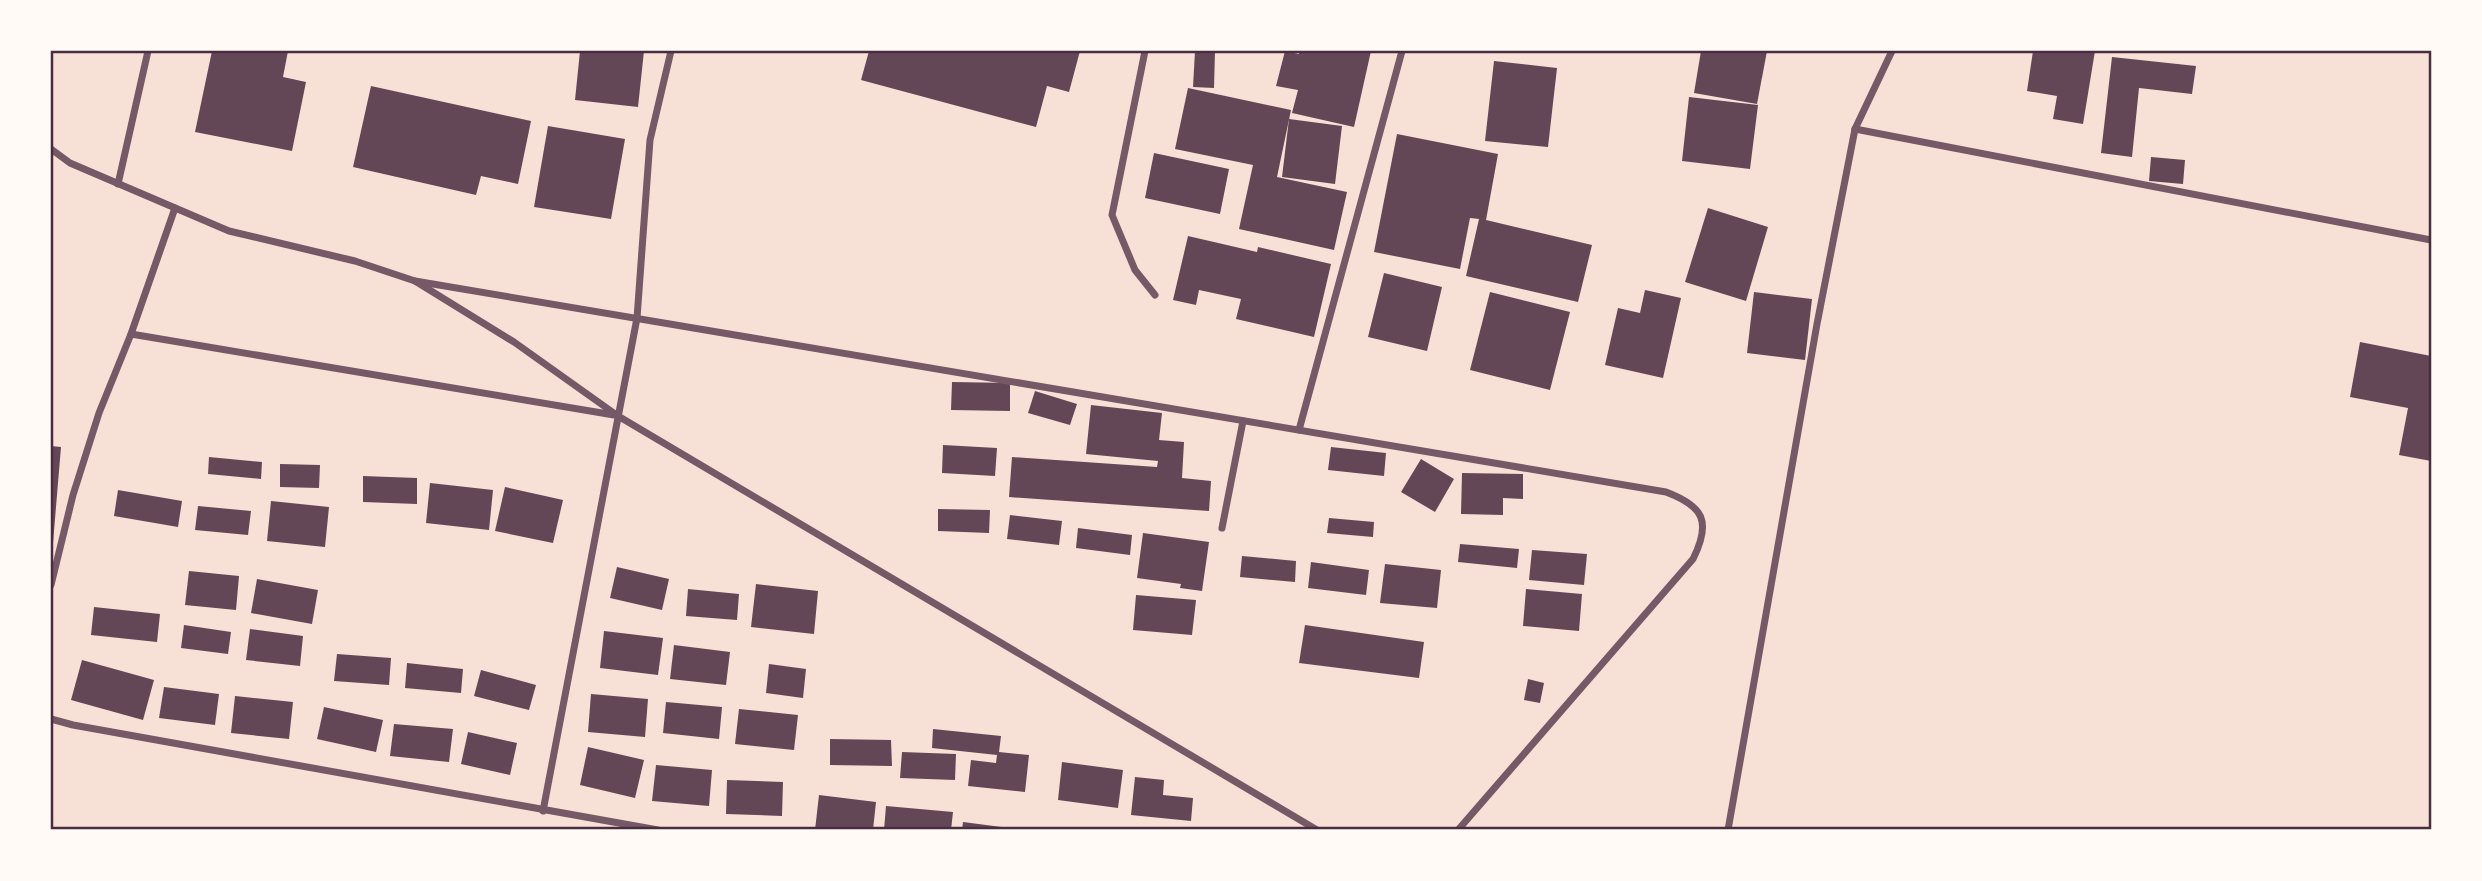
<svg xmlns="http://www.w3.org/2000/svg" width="2482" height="881" font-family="Raleway,sans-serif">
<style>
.building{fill:#644757}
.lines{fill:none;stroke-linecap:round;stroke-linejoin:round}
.minor{stroke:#755966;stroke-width:7}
.neatline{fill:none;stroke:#4a2c40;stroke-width:2.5}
</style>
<rect width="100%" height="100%" fill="#f7e1d7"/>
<g class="building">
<polygon points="212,51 288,51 283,77 306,82 292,151 195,132"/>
<polygon points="580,51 644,51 638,107 575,100"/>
<polygon points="869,51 1080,51 1069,92 1047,86 1036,127 861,80"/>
<polygon points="1195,51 1215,51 1214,88 1193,87"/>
<polygon points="1285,51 1299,54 1299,51 1371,51 1354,127 1292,113 1298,90 1276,86"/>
<polygon points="1701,51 1767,51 1757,104 1694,93"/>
<polygon points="2033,51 2095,51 2083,124 2053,119 2057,96 2027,91"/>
<polygon points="2112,57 2196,66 2192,94 2139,88 2132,157 2101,153"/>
<polygon points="1494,61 1557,68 1548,147 1485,141"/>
<polygon points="371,86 531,121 518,184 481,176 476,195 353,167"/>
<polygon points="1188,88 1291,110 1277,177 1347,192 1334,250 1239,229 1253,165 1175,149"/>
<polygon points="1689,97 1758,105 1750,169 1682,161"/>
<polygon points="1289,119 1342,126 1335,184 1282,177"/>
<polygon points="548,126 625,139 611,219 534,207"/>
<polygon points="1397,134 1498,154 1486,220 1592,245 1578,302 1466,276 1479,219 1470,218 1460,269 1374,252"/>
<polygon points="1154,153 1229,169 1220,214 1145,198"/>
<polygon points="2151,157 2185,160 2183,184 2149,181"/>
<polygon points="1708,208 1768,227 1746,301 1685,282"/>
<polygon points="1188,236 1257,252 1258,247 1331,264 1314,337 1236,319 1241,299 1199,290 1196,305 1173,300"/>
<polygon points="1384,273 1442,287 1427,351 1368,337"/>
<polygon points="1645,290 1681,298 1663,378 1605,365 1618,308 1640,313"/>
<polygon points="1490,292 1570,312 1550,390 1470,370"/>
<polygon points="1754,292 1812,299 1805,360 1747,353"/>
<polygon points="2360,342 2431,356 2431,461 2399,455 2408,408 2350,397"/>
<polygon points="952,382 1010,383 1010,411 951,410"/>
<polygon points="1035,391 1077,404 1070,425 1028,413"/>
<polygon points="1091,405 1162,413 1159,440 1184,442 1182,478 1211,481 1209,511 1009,497 1012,457 1157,467 1158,461 1086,454"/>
<polygon points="943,445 997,448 995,476 942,473"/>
<polygon points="51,446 61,447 53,543 51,543"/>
<polygon points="1331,447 1386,453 1384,476 1328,470"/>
<polygon points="209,457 262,462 261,479 208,474"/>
<polygon points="1421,459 1454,479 1435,512 1401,492"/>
<polygon points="280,464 320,465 319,488 280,487"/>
<polygon points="1462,473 1523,474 1523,499 1503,498 1503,515 1461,514"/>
<polygon points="363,476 417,478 417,504 363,502"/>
<polygon points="430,483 493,490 489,530 426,523"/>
<polygon points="505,487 563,500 553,543 495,531"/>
<polygon points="118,490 182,501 178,527 114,516"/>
<polygon points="271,501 329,507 325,547 267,541"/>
<polygon points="198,506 251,511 248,535 195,530"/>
<polygon points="938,509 990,510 989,533 938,531"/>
<polygon points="1010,515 1062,521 1059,545 1007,539"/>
<polygon points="1329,518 1374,522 1373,537 1327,533"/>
<polygon points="1078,528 1132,535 1130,555 1076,548"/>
<polygon points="1143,533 1209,542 1202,591 1180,588 1181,584 1137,578"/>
<polygon points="1460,544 1519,549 1517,568 1458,562"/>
<polygon points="1532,550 1587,554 1584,585 1529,580"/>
<polygon points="1242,556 1296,561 1295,582 1240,577"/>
<polygon points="1311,562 1369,570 1366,595 1308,588"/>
<polygon points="1385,564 1441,570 1437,608 1380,603"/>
<polygon points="617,567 669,579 662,610 610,598"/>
<polygon points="189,571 239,576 236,610 185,605"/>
<polygon points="257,579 318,590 312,624 251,613"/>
<polygon points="756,584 818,591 814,634 751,627"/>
<polygon points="688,589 739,594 737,620 686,616"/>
<polygon points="1526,589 1582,594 1579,631 1523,626"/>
<polygon points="1136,595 1196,600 1192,635 1133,630"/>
<polygon points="94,607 160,614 157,642 91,635"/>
<polygon points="184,625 231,632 228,654 181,648"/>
<polygon points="1305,625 1424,642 1419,678 1299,663"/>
<polygon points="250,629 303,636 300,666 246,660"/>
<polygon points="604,631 663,638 658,675 600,668"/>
<polygon points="674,645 730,652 726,685 670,679"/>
<polygon points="337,654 391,658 389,685 334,681"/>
<polygon points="82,660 154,680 143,720 71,700"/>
<polygon points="407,663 463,669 461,693 405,688"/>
<polygon points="769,664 806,669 803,698 766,693"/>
<polygon points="481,670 536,685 529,710 474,696"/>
<polygon points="1528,679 1544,683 1540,703 1524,700"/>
<polygon points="164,687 219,694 215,725 159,718"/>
<polygon points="591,694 648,699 645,737 588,732"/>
<polygon points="235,696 293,702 289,739 231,733"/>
<polygon points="666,702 722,707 719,739 663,733"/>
<polygon points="324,707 383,720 376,752 317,739"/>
<polygon points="739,709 798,715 794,750 735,744"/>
<polygon points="394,724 453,729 449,762 390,756"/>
<polygon points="933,729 1001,736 999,752 1029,755 1025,792 968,786 971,760 996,763 997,755 932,748"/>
<polygon points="468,732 517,743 510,775 461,764"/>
<polygon points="830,739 891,740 892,766 830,765"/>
<polygon points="588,747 644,760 635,798 580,785"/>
<polygon points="902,752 956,754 955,780 900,778"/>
<polygon points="1062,762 1123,770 1118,808 1058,800"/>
<polygon points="656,765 712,770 709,806 652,801"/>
<polygon points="1135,777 1164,780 1163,795 1193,798 1191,821 1131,815"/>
<polygon points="727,780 783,782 782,816 726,814"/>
<polygon points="819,795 876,802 873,830 815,830"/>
<polygon points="886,806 953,812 951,830 884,830"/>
<polygon points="963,822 1017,829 1017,830 962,830"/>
</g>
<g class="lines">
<g class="minor">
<polyline points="1145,51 1112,215 1135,270 1155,295"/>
<polyline points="1855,129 2431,240"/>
<polyline points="51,149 70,163 229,231 355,261 415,281 514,342 618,416 1317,830"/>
<polyline points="118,184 148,51"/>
<path d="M415,281L1666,492C1703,506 1712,521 1693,559L1458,830"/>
<polyline points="131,334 614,415"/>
<polyline points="1299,430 1402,51"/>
<polyline points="1222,528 1243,421"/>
<polyline points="51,585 73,495 99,413 131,334 175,208"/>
<polyline points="51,719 73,725 658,830"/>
<polyline points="543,811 637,318 650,140 671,51"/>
<polyline points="1728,830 1817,324 1855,129 1892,51"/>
</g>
</g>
<rect width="2482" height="881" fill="none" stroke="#fffaf5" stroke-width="105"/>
<rect x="52" y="52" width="2378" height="776" class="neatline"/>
</svg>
